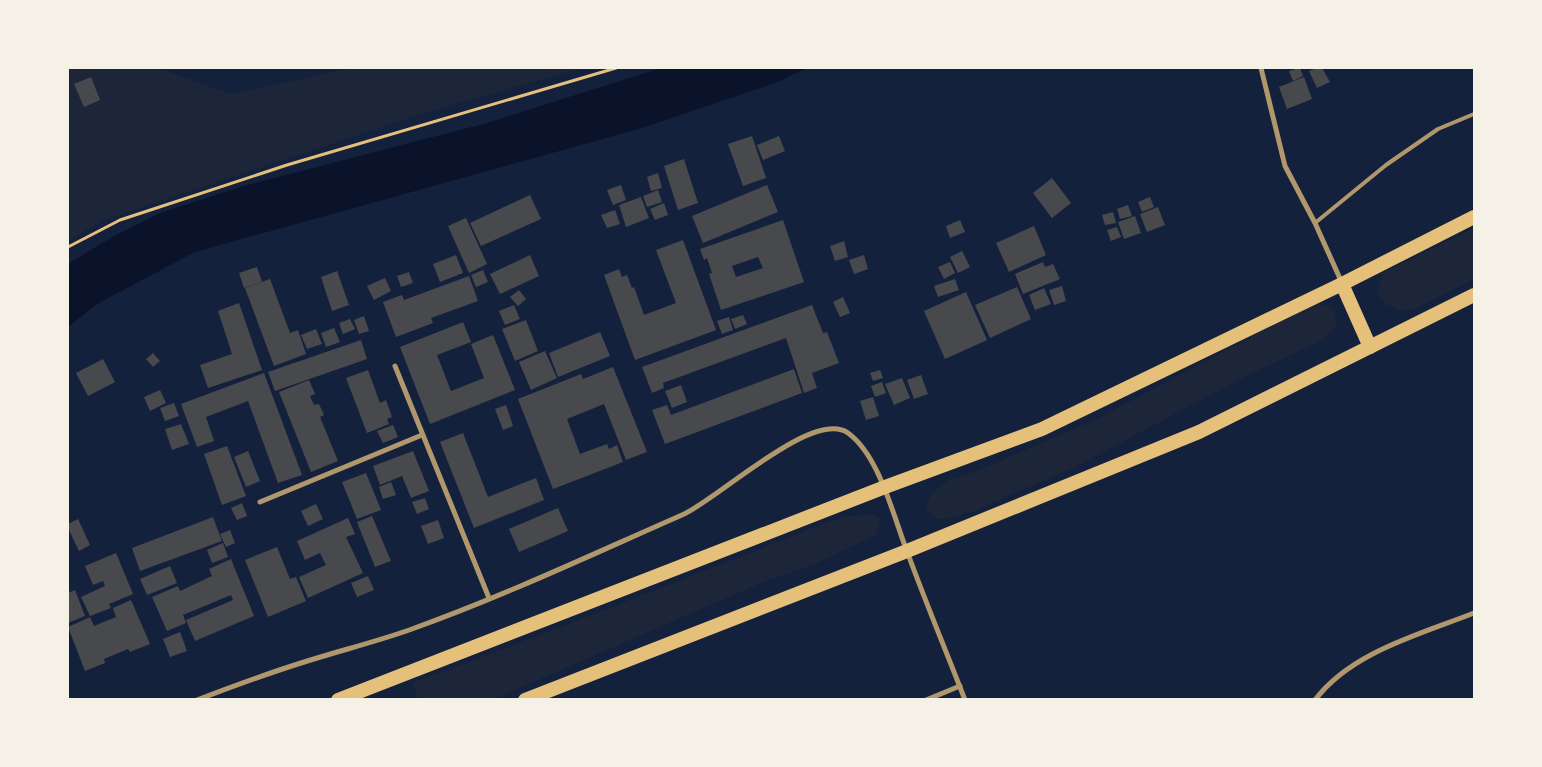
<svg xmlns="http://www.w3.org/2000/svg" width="1542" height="767" font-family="Lora,serif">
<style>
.green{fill:#1d2539}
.water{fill:#0b132b}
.building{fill:#48494c;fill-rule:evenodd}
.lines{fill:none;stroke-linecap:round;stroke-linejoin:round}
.path{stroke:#e5c07b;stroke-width:3}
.service{stroke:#b1986c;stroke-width:4}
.minor{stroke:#b1986c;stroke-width:5}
.trunk{stroke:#e5c07b;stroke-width:14}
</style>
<rect width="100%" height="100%" fill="#14213d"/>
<g class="green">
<polygon points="68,68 158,68 231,94 352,68 582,68 424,113 103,220 68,241"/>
<polygon points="1474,228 1474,279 1414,309 1400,310 1386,304 1377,291 1384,272"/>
<polygon points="1318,303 1334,308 1337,325 1323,340 1250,374 1075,467 974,511 948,519 937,519 925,508 931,495 947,481 977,471 1099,418 1274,324"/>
<polygon points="872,514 881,519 876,535 813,565 766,581 494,699 418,699 412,683 579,620 841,517"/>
</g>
<polygon class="water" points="661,68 808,68 775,83 639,129 195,252 97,304 68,327 68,264 114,236 160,213 243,186 487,123"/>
<g class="building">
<polygon points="1300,68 1303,76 1293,81 1289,71"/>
<polygon points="1317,68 1322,68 1330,82 1317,88 1309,71"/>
<polygon points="91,77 100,100 84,107 74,84"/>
<polygon points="1304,77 1312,99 1287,109 1279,87"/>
<polygon points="752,136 766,178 743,186 728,144"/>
<polygon points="779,136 785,151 763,160 757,145"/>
<polygon points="684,159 698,203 678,210 664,166"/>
<polygon points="658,173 662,188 651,191 647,177"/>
<polygon points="1052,178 1071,203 1052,218 1033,193"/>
<polygon points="621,185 626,200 613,205 607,190"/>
<polygon points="767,185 778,212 703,243 692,216"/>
<polygon points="658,190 662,202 647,207 643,196"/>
<polygon points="530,195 541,219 481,246 470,223"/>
<polygon points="641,197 649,218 626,227 619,205"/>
<polygon points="1150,197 1154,207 1142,212 1138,202"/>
<polygon points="664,203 668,215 655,220 650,209"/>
<polygon points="1128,205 1132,216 1120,219 1117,209"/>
<polygon points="1158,207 1165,225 1147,232 1140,214"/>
<polygon points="615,210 620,224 607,228 601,215"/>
<polygon points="1113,212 1116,223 1105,225 1102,215"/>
<polygon points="1135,216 1141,233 1124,239 1118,222"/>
<polygon points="466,218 487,264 469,273 448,226"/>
<path d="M783,220L804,282L721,310L709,274L712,273L707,258L704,260L700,249ZM758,257L763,268L736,277L732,266Z"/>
<polygon points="960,220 965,232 950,238 946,226"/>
<polygon points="1034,226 1046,255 1009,272 996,243"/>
<polygon points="1117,227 1121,237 1111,241 1107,230"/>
<polygon points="683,240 716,330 635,360 604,275 619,269 622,277 627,275 632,288 634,287 644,315 676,303 656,250"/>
<polygon points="844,241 848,257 835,261 830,246"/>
<polygon points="962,251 970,267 958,273 950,257"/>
<polygon points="456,255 463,273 440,282 433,264"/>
<polygon points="530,255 539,276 500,294 490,274"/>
<polygon points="864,255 868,269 854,274 849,260"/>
<polygon points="950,262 955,273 944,279 938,267"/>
<polygon points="1043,262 1045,267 1053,264 1060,279 1023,294 1015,274"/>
<polygon points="257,267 262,282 244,288 239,273"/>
<polygon points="483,270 488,282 476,287 471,275"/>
<polygon points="337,271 349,305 332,311 321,277"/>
<polygon points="409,272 413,283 401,287 397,276"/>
<polygon points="469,276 478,301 431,318 433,323 396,337 383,302 402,295 404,300"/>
<polygon points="385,278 391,291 374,300 367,286"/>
<polygon points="270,279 290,333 298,330 306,354 274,366 245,288"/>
<polygon points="955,279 959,290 938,297 934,286"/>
<polygon points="1062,286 1066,301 1054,305 1049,290"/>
<polygon points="1017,287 1031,319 990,338 975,305"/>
<polygon points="1044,288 1051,304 1035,310 1029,295"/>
<polygon points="519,290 526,299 518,306 510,297"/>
<polygon points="966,292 987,340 945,359 924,311"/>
<polygon points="843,297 850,313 840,317 833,302"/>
<polygon points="239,303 262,370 208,388 200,365 232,354 218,311"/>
<polygon points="514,305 520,319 505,325 499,311"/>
<polygon points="812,305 823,333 827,332 839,363 812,373 817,388 804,393 786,338 663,383 664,388 652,393 642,367"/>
<polygon points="743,315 747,324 735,329 731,319"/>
<polygon points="364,316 369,331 359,334 354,320"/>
<polygon points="729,317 733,330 722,334 717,321"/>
<polygon points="350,319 355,329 343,334 339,323"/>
<polygon points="526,320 538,351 515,361 502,329"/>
<polygon points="463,322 471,342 437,355 451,391 484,378 471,344 493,335 515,390 430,424 400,347"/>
<polygon points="334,328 340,342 326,347 321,333"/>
<polygon points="316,329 322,344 307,349 301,335"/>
<polygon points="600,332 610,356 558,377 549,353"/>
<polygon points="361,340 367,359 275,391 268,372"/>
<polygon points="545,351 557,378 531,390 519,362"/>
<polygon points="153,353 160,361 153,367 146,359"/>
<polygon points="103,359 115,382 88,396 76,373"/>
<polygon points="613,367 647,452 626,460 604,404 567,419 580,454 607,444 609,449 617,445 623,462 553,489 518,399 581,374 583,379"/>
<polygon points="794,369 802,393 665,444 652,410 667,405 671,415"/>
<polygon points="368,370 380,403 386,400 392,417 387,419 389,424 367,433 346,378"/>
<polygon points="880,370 883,378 873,381 870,373"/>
<polygon points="264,373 302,475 278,483 248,401 206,417 214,441 197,447 181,404"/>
<polygon points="921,375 928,394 914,399 907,380"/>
<polygon points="902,378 910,398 894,405 885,384"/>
<polygon points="309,380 315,394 310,396 314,405 319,404 324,415 320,417 338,461 311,472 279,392"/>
<polygon points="882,382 886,393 875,397 871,386"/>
<polygon points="681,385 687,402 672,408 665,391"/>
<polygon points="160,390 166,403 150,411 144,397"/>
<polygon points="873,397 879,416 866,420 860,401"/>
<polygon points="174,403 179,416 165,421 160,408"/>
<polygon points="506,405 513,426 503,430 495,409"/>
<polygon points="181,424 189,444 172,450 165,429"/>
<polygon points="393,425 398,437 383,443 377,431"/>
<polygon points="463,433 488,497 536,478 544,500 474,528 440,442"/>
<polygon points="227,446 246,496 222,505 204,454"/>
<polygon points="248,451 260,481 246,487 234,457"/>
<polygon points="413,451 429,491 411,498 402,476 380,485 373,466"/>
<polygon points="366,473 381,510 357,519 342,482"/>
<polygon points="391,482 396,495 383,499 379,487"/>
<polygon points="425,498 429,509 417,514 412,502"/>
<polygon points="242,503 247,516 237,520 231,508"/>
<polygon points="316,504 323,519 308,526 301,511"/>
<polygon points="558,508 568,531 519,552 509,529"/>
<polygon points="372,516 391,561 375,567 357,522"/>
<polygon points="213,517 222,541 140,571 132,548"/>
<polygon points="348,518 355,534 346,537 363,573 308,598 299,577 326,565 320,553 305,560 297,541"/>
<polygon points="78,519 90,545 79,551 68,528 68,524"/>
<polygon points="438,520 444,538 428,544 421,526"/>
<polygon points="230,530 235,543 226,547 220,534"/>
<polygon points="223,543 228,557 212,563 207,550"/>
<polygon points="277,547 290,579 296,577 306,601 268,617 245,560"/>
<polygon points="116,553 133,594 109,604 111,608 90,616 81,597 105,586 103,581 93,585 85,566"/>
<polygon points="231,559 254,616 195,641 186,620 233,600 231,595 183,615 186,623 167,631 152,597 178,586 180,591 212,576 209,569"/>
<polygon points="170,566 177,583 147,595 140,579"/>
<polygon points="368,576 374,590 357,597 351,583"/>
<polygon points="75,590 85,616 68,623 68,593"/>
<polygon points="131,600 150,644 130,652 128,649 104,659 105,663 85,671 68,627 90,617 94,626 116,617 113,608"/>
<polygon points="180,632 187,651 170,657 163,639"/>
</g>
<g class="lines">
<polyline class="path" points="68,247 120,220 287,165 616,68"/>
<polyline class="service" points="1315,223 1386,165 1438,129 1474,114"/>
<g class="minor">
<polyline points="1261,68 1285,166 1315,223 1342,283"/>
<polyline points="395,366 489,598"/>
<polyline points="260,502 422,435"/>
<path d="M197,700C231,687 266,674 301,663C338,651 376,642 412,629C504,596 593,554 682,515C716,501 813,408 848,433C880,456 894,519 908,554C926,603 946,651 965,700"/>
<polyline points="926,700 960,686"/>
<path d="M1315,700C1351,652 1421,634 1474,613"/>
</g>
<g class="trunk">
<polyline points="1342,284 1370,347"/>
<polyline points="338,700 885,487 1042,429 1342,284 1474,217"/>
<polyline points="525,700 907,551 1199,432 1474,295"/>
</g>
</g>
<rect width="1542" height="767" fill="none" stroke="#f6f1e7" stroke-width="138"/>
</svg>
